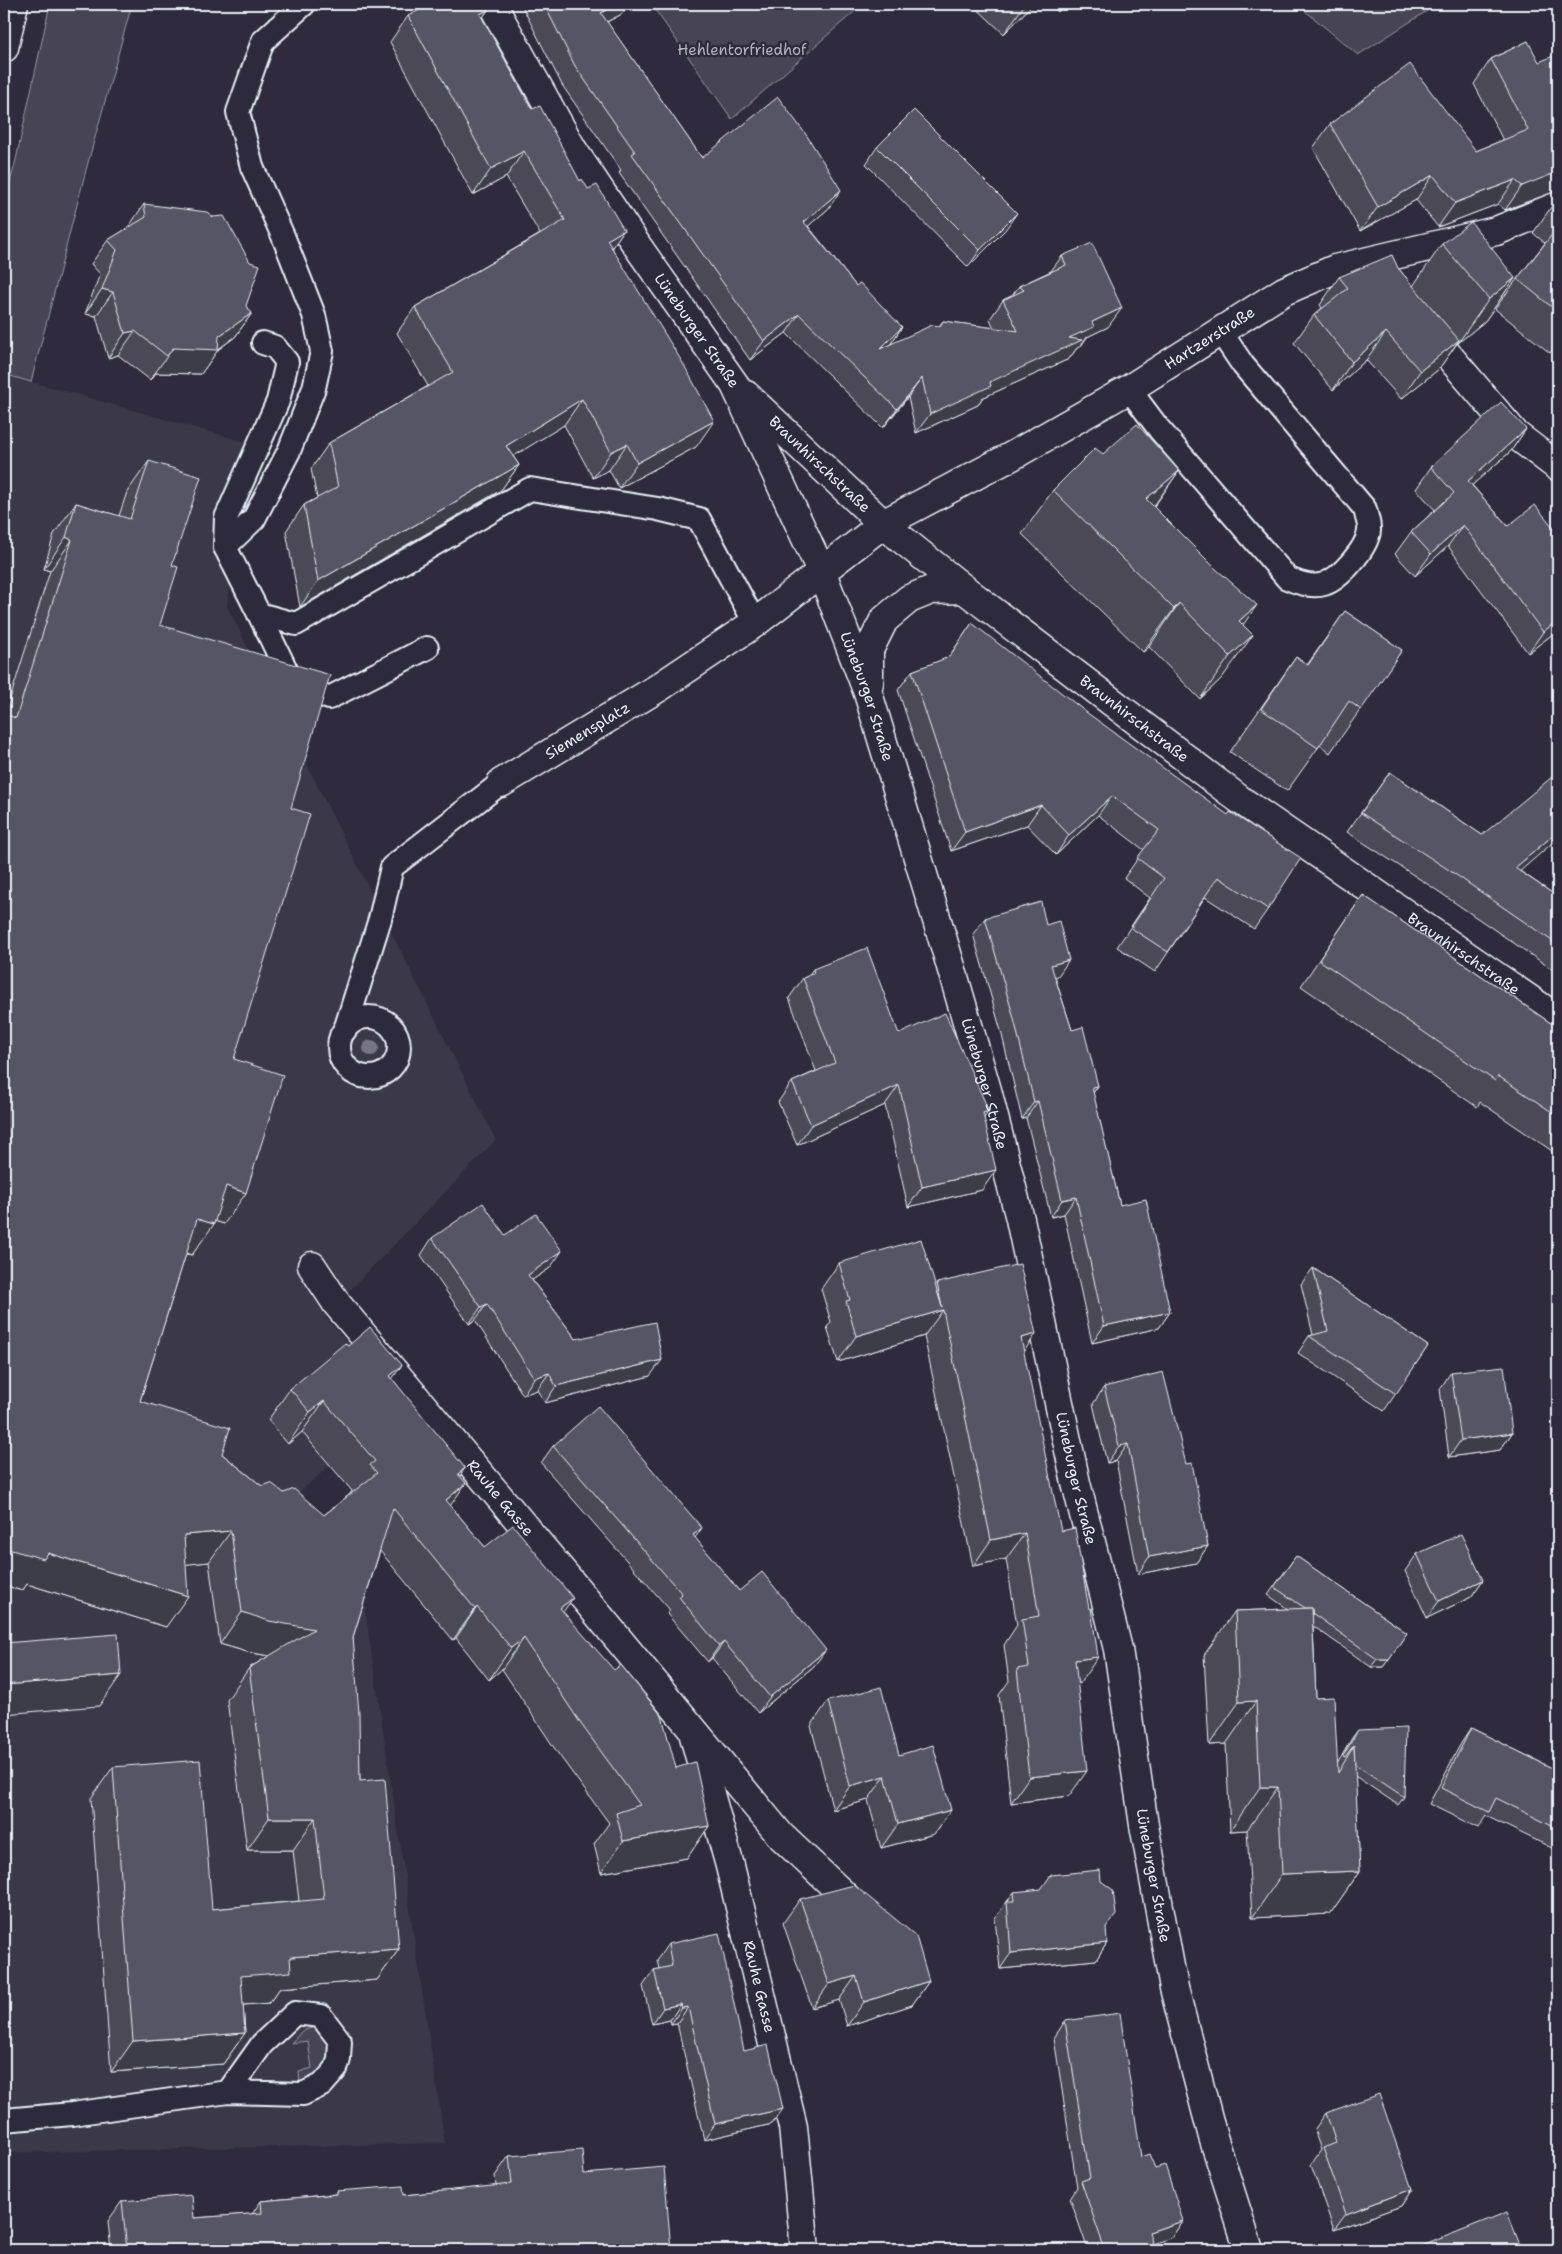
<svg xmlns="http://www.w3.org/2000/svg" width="1562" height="2254" font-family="'Shantell Sans',sans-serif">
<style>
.built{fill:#3b3749}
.green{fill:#464455;stroke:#979aa6}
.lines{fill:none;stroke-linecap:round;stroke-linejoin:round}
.service-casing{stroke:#e8f1f8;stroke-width:26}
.minor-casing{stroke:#e8f1f8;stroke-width:31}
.primary-casing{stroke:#e8f1f8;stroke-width:31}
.service{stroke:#2f2a3d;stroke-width:22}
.minor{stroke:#2f2a3d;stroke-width:28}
.primary{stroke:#2f2a3d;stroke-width:28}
.tree{fill:#757684}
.wall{fill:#4b4957;stroke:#e8f1f8}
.shaded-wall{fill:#3d3c47;stroke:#e8f1f8}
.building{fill:#575565;stroke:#e8f1f8}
.labels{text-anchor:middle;stroke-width:5;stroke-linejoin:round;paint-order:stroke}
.park-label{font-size:15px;fill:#afb4bf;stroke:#2f2a3d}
.street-label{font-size:15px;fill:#e8f1f8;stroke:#2f2a3d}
</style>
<rect width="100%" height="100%" fill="#2f2a3d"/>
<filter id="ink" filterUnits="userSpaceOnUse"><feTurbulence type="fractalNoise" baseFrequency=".02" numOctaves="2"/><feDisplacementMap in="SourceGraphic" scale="10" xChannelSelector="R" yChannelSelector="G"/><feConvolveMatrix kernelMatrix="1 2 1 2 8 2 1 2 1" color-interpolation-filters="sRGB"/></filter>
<g filter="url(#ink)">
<polygon class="built" points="4,374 253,444 227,606 496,1140 325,1316 400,1405 287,1503 361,1583 445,2143 4,2153"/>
<g class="green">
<polygon points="50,4 132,4 86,170 31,382 4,374 4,203 15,164"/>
<polygon points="651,4 863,4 732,119"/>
<polygon points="1297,4 1438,4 1358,55"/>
<path d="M315,2027C339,2037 329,2053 325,2074L308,2082L300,2083L299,2072L312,2068L308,2041L291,2043L302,2031Z"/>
</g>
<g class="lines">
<defs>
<g id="service">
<polyline points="304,4 263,41 238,112 252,167 283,236 314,315 322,351 314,388 289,451 254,519 225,547 259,614 296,624 530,489 658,509 699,519 755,623"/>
<path d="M1129,389L1159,429L1287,578C1298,583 1312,588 1324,584C1340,579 1367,548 1369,531C1370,525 1366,515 1365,509L1243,365L1220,331"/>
<polyline points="225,547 226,518 278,401 287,362 275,347 263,343"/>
<polyline points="259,614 292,682 329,698 427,648"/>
<circle cx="369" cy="1047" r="30"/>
<polyline points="345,1030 380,919 392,867 501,783"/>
<polyline points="4,2120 72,2114 228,2092 303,2094 322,2085 336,2069 339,2059 340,2041 321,2016 295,2013 262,2044 228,2092"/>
</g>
<g id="minor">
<polyline points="4,48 14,4"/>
<polyline points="1425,328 1516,435 1558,467"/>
<path id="s1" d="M501,783L658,688L755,623L883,524L1012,456L1129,389L1284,291L1335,269L1496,231L1558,206"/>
<path id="s2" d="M312,1266L337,1304L581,1594L781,1836L847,1898"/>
<path id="s3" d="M694,1736L730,1866L793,2127L805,2250"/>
</g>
<g id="primary">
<path id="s4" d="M492,4L573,150L638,247L735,385L822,573L868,693L949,960L987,1090L1020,1219L1076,1483L1118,1649L1144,1825L1174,1988L1213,2137L1249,2250"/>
<path id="s5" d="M746,395L883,524L964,589L1239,799L1558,1019"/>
<polyline points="869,683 869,650 884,620 909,599 931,590 964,589"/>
</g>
</defs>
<use href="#service" class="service-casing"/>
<use href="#minor" class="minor-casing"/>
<use href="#primary" class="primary-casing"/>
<use href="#service" class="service"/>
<use href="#minor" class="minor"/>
<use href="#primary" class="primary"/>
</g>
<circle class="tree" cx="371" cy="1048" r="8"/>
<g class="wall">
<polygon points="521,4 629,4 622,14 607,22 702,158 828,209 808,226 856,286 902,327 890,345 939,326 943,321 994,328 990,319 1003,300 1012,296 1019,286 1051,271 1062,256 1108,327 1087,337 1081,346 1077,348 1069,359 982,398 978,405 916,433 908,397 883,428 786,333 750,360 619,173 621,170 562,85"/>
<polygon points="972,4 1033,4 1004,34"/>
<polygon points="1049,4 1065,4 1058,12"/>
<polygon points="488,10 482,18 532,109 580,181 624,230 612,247 696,447 619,488 609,470 593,478 564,425 513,456 519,465 501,490 300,607 286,531 304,505 317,498 311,469 329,443 428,386 397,333 415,307 540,234 506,177 473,195 390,42 408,16"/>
<polygon points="1528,41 1556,191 1505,210 1498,204 1438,227 1416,200 1360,231 1313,148 1330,124 1476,151 1503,140 1474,84 1491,59"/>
<polygon points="877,147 1005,230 968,267 866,164"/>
<polygon points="1558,201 1558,342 1550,353 1495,309 1517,279 1545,243 1533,233 1554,203"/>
<polygon points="144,204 252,313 235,337 219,349 218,350 201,374 156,373 150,380 118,355 108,358 96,316 85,314 100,274 91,264 108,240 128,228"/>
<polygon points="1442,244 1515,278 1485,321 1458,343 1458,342 1439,369 1401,399 1366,360 1333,390 1294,343 1314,315 1322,308 1320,305 1339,277 1398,268 1413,286"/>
<polygon points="1526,429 1511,451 1472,485 1508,526 1558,533 1558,630 1528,653 1448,546 1415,576 1395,554 1411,532 1435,510 1416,489 1431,467"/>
<polygon points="1103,454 1179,471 1154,507 1243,625 1222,678 1200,699 1149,647 1143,652 1022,534 1053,490"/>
<polygon points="149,461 172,565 160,625 291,808 234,1059 224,1224 215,1221 192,1255 186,1254 140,1401 222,1454 262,1486 284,1493 324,1515 349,1495 352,1491 302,1432 288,1444 268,1420 290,1389 348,1346 393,1379 460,1477 466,1483 450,1505 485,1547 563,1612 676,1768 709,1826 687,1858 601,1873 594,1844 609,1823 559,1755 502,1669 489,1680 456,1638 453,1640 380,1551 353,1637 360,1781 399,1949 377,1980 280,1988 269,2003 243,2005 245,2033 223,2064 111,2072 91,1798 113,1767 212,1909 299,1901 293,1850 247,1850 227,1700 249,1668 269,1656 247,1652 220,1644 209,1562 186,1564 166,1627 27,1584 22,1591 4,1585 4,718 50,571 44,569 54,534 76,503 119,516 127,492"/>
<polygon points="1345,611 1402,650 1330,753 1320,745 1287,791 1230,752 1296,657 1307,665"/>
<polygon points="972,623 1268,909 1254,929 1205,897 1155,972 1117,947 1150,898 1124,878 1144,850 1098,815 1056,855 1027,825 951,851 898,690 912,671 948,658"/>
<polygon points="1390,772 1482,835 1520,871 1558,897 1558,979 1554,976 1556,972 1432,887 1347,832"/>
<polygon points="1363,895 1558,1028 1558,1155 1480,1102 1477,1107 1301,986"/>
<polygon points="985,918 1046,925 1058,976 1055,977 1072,1030 1098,1086 1093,1093 1120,1205 1170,1312 1159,1328 1092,1343 1064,1214 1051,1217 1026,1118 1022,1119 1001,1031 973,934"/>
<polygon points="813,969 899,1034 984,1118 982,1190 908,1207 885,1105 797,1145 778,1102 792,1082 816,1071 789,998 803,978 808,976"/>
<polygon points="505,1235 550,1268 532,1280 576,1339 650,1376 545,1403 537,1390 523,1395 475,1320 469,1324 421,1255 432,1238"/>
<polygon points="839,1263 935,1286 937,1283 1023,1352 1080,1683 1077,1683 1069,1796 1011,1803 999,1695 1009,1681 1004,1645 1017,1625 1006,1559 973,1566 924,1336 838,1362 827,1327 831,1322 821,1289"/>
<polygon points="1313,1268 1428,1346 1384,1411 1298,1353 1309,1336 1313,1335 1301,1284"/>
<polygon points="1451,1372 1512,1433 1500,1450 1449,1457 1440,1389"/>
<polygon points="1104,1387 1186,1464 1208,1546 1196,1563 1138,1574 1116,1461 1107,1463 1093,1404"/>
<polygon points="553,1446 695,1538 739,1591 814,1666 758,1713 712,1658 708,1662 667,1614 670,1610 541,1463"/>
<polygon points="1417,1554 1483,1580 1471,1597 1427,1618 1405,1571"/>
<polygon points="1296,1556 1407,1633 1383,1667 1371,1667 1313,1626 1316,1698 1337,1764 1352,1738 1358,1730 1404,1797 1398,1805 1355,1776 1360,1871 1330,1914 1252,1918 1247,1830 1230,1831 1226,1744 1209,1745 1204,1655 1235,1611 1288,1609 1268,1595"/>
<polygon points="828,1701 899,1755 951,1810 934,1834 881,1848 868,1800 833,1810 811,1726"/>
<polygon points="1471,1728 1558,1771 1558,1851 1486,1816 1478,1828 1429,1804 1460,1745"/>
<polygon points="1014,1892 1107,1943 1096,1960 1000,1969 995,1918"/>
<polygon points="800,1899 929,1981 912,2005 847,2026 839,2000 812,2008 783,1923"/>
<polygon points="668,1944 744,2051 772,2124 704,2140 677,2023 671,2024 670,2020 652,2024 643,1986 654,1970 659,1969 657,1960"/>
<polygon points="1065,2021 1141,2157 1155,2168 1183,2221 1171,2238 1152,2244 1153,2246 1150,2250 1088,2250 1070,2198 1077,2187 1054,2038"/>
<polygon points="1326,2113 1412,2189 1401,2206 1334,2230 1311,2165 1321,2150 1314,2130"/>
<polygon points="509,2156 584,2174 671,2250 111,2250 108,2221 122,2201 194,2218 252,2214 261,2201 335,2194 337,2191 404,2195 496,2186 495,2176"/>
</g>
<g class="shaded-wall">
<polygon points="618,4 629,4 622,14 587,32 601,13"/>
<polygon points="1025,4 1033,4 1004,34"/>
<polygon points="1063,4 1065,4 1058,12"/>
<polygon points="488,10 470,36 480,14"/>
<polygon points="524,151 506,177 473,195 491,169"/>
<polygon points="1558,168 1558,187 1556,191 1505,210 1522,186"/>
<polygon points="1433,175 1416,200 1360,231 1378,207"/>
<polygon points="1515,180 1498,204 1438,227 1455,203"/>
<polygon points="841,190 828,209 791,241 804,222"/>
<polygon points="1017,213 1005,230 968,267 980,250"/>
<polygon points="624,230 606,256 607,240"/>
<polygon points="1515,278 1485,321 1458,343 1489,299"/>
<polygon points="102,289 113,292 96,316 85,314"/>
<polygon points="1122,308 1108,327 1087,337 1081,346 1077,348 1069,359 982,398 978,405 916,433 930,414 1069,338 1092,322"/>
<polygon points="252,313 235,337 217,350 218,350 201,374 156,373 150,380 173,348 219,336"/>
<polygon points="799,314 786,333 750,360 764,341"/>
<polygon points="902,327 889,346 880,349"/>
<polygon points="135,331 118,355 108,358 125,333"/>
<polygon points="1386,332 1366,360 1333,390 1352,362"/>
<polygon points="1459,340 1439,369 1401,399 1420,371"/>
<polygon points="922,378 908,397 883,428 897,409"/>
<polygon points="582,399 564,425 488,472 506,446"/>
<polygon points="714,421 696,447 619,488 637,463"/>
<polygon points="1526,429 1511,451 1453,502 1468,481"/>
<polygon points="627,444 609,470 593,478 611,452"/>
<polygon points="519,465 501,490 300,607 318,581"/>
<polygon points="1179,471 1148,514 1146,499"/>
<polygon points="1463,525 1448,546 1415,576 1431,554"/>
<polygon points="66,537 72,540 50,571 44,569"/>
<polygon points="1179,603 1149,647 1143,652 1174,609"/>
<polygon points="1257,605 1227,648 1239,621"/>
<polygon points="1558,620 1558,630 1528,653 1543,632"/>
<polygon points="1253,635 1222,678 1200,699 1230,656"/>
<polygon points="1112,796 1098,815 1056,855 1069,835"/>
<polygon points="1041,805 1027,825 951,851 965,832"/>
<polygon points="1558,831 1558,838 1502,887 1515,868"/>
<polygon points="1069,960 1058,976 1039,982 1051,965"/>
<polygon points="899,1085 885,1105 797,1145 811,1125"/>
<polygon points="1098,1086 1086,1102 1092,1087"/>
<polygon points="1038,1101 1026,1118 1022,1119 1034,1102"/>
<polygon points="989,1111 975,1131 983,1113"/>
<polygon points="996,1170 982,1190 908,1207 922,1187"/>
<polygon points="226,1186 246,1193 224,1224 204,1218"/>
<polygon points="1076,1197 1064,1214 1051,1217 1062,1200"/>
<polygon points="197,1219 214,1224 192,1255 175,1250"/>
<polygon points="562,1251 550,1268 516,1291 528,1275"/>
<polygon points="487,1304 475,1320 469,1324 481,1307"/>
<polygon points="943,1310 924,1336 838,1362 856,1336"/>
<polygon points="1170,1312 1159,1328 1092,1343 1104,1326"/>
<polygon points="1036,1334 1018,1360 1021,1338"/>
<polygon points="662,1360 650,1376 545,1403 556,1386"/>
<polygon points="402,1365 380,1396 390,1376"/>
<polygon points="549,1373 537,1390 523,1395 534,1378"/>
<polygon points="324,1401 302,1432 288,1444 310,1412"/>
<polygon points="1512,1433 1500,1450 1449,1457 1461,1440"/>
<polygon points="1128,1444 1116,1461 1107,1463 1119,1446"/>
<polygon points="465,1468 444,1500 458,1474"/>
<polygon points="466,1483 444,1515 446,1500"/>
<polygon points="702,1528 690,1545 693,1535"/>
<polygon points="231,1531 209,1562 162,1567 184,1535"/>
<polygon points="1025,1533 1006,1559 973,1566 991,1540"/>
<polygon points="1208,1546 1196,1563 1138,1574 1149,1557"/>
<polygon points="4,1548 48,1553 188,1596 166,1627 27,1584 22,1591 4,1585"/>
<polygon points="1483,1580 1471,1597 1427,1618 1439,1601"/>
<polygon points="573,1598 551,1629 560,1608"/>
<polygon points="477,1607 456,1638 453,1640 475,1609"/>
<polygon points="242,1612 314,1629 292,1660 247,1652 220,1644"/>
<polygon points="524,1638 502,1669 489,1680 511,1648"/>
<polygon points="724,1642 712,1658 708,1662 719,1646"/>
<polygon points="826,1650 814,1666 758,1713 770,1697"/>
<polygon points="1098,1657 1080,1683 1056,1686 1075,1660"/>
<polygon points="1377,1659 1389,1659 1383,1667 1371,1667"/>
<polygon points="121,1675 99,1706 4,1714 4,1685"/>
<polygon points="1256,1701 1226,1744 1209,1745 1239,1702"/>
<polygon points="1087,1771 1069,1796 1011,1803 1029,1777"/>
<polygon points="885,1776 868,1800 833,1810 850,1786"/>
<polygon points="1260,1787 1278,1787 1247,1830 1230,1831"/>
<polygon points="951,1810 934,1834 881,1848 898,1824"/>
<polygon points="269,1818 315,1818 293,1850 247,1850"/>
<polygon points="709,1826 687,1858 601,1873 623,1841"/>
<polygon points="1360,1871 1330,1914 1252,1918 1282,1874"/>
<polygon points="1107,1943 1096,1960 1000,1969 1011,1953"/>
<polygon points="399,1949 377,1980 280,1988 269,2003 219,2007 241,1976 290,1957"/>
<polygon points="856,1976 839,2000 812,2008 829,1984"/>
<polygon points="929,1981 912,2005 847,2026 864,2002"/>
<polygon points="681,2004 670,2020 652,2024 663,2008"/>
<polygon points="688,2007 677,2023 671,2024 682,2008"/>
<polygon points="245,2033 223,2064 111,2072 133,2041"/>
<polygon points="783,2109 772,2124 704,2140 715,2124"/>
<polygon points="1412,2189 1401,2206 1334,2230 1346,2214"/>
<polygon points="1183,2221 1171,2238 1137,2249 1149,2232"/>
<polygon points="1153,2246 1150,2250 1141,2250"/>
</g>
<g class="building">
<polygon points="431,4 485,4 488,10 480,14 532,109 540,106 580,181 582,179 588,189 597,185 624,230 607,240 684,365 714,421 637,463 627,444 611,452 582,399 506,446 519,465 318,581 304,505 338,487 329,443 453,372 415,307 565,220 524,151 491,169 408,16"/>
<polygon points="544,4 618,4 601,13 702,158 778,97 807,136 841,190 804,222 856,286 860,283 902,327 880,349 932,325 940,326 943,321 1018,331 1003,300 1024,290 1019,286 1066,265 1062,256 1092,243 1122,308 1092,322 1094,327 1069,338 1082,340 990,382 991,386 930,414 922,378 897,409 799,314 764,341 632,154 635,152 575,66"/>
<polygon points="1528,41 1539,62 1558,54 1558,172 1522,186 1515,180 1455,203 1433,175 1378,207 1330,124 1410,64 1476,151 1528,130 1491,59"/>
<polygon points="914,110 1017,213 980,250 877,147"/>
<polygon points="1558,201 1558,206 1554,203"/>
<polygon points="144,204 207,212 213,217 224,216 250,262 260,265 246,306 252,313 219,336 218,350 173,348 167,356 135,331 125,333 113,292 102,289 117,250 108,240 146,217"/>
<polygon points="1471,222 1515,278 1489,299 1442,244"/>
<polygon points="1558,227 1558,312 1517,279"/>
<polygon points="1392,255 1398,268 1459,340 1420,371 1386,332 1352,362 1314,315 1348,288 1339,277"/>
<polygon points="1501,402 1526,429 1468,481 1508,526 1535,505 1558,533 1558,620 1543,632 1463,525 1431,554 1411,532 1454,493 1431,467"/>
<polygon points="1137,424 1179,471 1146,499 1216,569 1257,605 1239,621 1253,635 1230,656 1179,603 1174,609 1053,490 1095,448 1103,454"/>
<polygon points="149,461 201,477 172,565 178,567 160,625 330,675 291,808 310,814 234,1059 283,1075 246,1193 226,1186 214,1224 197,1219 140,1401 230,1428 222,1454 262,1486 271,1483 284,1493 294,1489 324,1515 377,1473 370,1465 375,1461 324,1401 310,1412 290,1389 345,1343 348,1346 370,1327 402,1365 390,1376 465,1468 458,1474 466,1483 446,1500 485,1547 513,1525 573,1598 560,1608 614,1670 621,1665 662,1716 676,1768 695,1762 709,1826 623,1841 616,1813 640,1805 581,1724 524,1638 511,1648 477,1607 475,1609 393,1508 353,1637 359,1714 360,1781 385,1779 399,1949 290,1957 291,1972 241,1976 245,2033 133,2041 113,1767 200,1760 212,1909 324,1899 315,1818 269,1818 249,1668 314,1629 269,1621 242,1612 231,1531 184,1535 188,1596 48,1553 44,1559 4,1548 4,724 6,715 16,718 72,540 66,537 76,503 130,519"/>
<polygon points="1345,611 1402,650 1361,710 1349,701 1318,748 1261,709 1296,657 1308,665"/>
<polygon points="972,623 1086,712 1228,815 1230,812 1301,858 1268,909 1218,877 1168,952 1131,928 1164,878 1137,858 1159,830 1112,796 1069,835 1041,805 965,832 912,671 949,657"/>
<polygon points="1390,772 1482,835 1558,772 1558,831 1515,868 1558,897 1558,945 1446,868 1361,813"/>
<polygon points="1363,895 1558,1028 1558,1116 1498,1076 1495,1081 1319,960"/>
<polygon points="1041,902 1046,925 1059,921 1069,960 1051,965 1072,1030 1083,1027 1098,1086 1092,1087 1120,1205 1146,1199 1170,1312 1104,1326 1076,1197 1062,1200 1038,1101 1034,1102 1013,1015 985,918"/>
<polygon points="867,948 899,1034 945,1013 989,1111 983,1113 996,1170 922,1187 899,1085 811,1125 792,1082 835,1063 803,978 814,973 813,969"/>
<polygon points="483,1203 505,1235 536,1214 562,1251 528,1275 576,1339 655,1322 662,1360 556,1386 549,1373 534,1378 487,1304 481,1307 432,1238"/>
<polygon points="921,1239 942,1307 937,1283 1020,1264 1036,1334 1021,1338 1061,1531 1075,1528 1089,1609 1091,1608 1098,1657 1075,1660 1087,1771 1029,1777 1017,1669 1029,1667 1022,1619 1039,1616 1025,1533 991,1540 943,1310 856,1336 846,1301 850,1300 839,1263"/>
<polygon points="1313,1268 1428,1346 1396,1394 1309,1336 1328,1331"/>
<polygon points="1504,1366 1512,1433 1461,1440 1451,1372"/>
<polygon points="1163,1372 1186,1464 1192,1463 1208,1546 1149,1557 1128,1444 1119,1446 1104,1387"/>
<polygon points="598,1406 702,1528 693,1535 739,1591 762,1572 826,1650 770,1697 724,1642 719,1646 679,1597 682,1594 553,1446"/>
<polygon points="1461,1534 1483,1580 1439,1601 1417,1554"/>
<polygon points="1296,1556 1407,1633 1389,1659 1377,1659 1312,1613 1312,1608 1305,1608 1274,1587"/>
<polygon points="1312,1608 1316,1698 1334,1697 1338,1773 1354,1745 1360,1871 1282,1874 1278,1787 1260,1787 1256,1701 1239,1702 1235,1611"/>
<polygon points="118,1634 121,1675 4,1685 4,1643"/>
<polygon points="881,1687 899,1755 933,1745 951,1810 898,1824 885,1776 850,1786 828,1701"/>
<polygon points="1406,1728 1404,1797 1355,1764 1354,1745 1345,1757 1343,1756 1358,1730"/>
<polygon points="1471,1728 1558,1771 1558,1829 1496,1798 1489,1812 1441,1788"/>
<polygon points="1100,1870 1101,1881 1113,1890 1116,1915 1106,1927 1107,1943 1011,1953 1007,1901 1015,1901 1014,1892 1041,1889 1051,1875"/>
<polygon points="854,1885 916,1936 929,1981 864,2002 856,1976 829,1984 800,1899"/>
<polygon points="719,1933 744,2051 768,2045 783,2109 715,2124 688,2007 682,2008 681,2004 663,2008 654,1970 672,1966 668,1944"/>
<polygon points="1120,2013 1141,2157 1149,2154 1155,2168 1165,2165 1183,2221 1149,2232 1153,2246 1141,2250 1105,2250 1081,2181 1090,2178 1065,2021"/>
<polygon points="4,2019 5,2035 4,2035"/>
<polygon points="1379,2094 1412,2189 1346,2214 1323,2148 1336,2143 1326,2113"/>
<polygon points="582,2150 584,2174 664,2167 671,2250 127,2250 122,2201 192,2195 194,2218 262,2213 261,2201 337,2194 337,2191 403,2186 404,2195 512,2184 509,2156"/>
<polygon points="1507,2212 1522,2250 1412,2250"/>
</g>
</g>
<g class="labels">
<g class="park-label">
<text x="742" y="55">Hehlentorfriedhof</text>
</g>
<g class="street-label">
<text dy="5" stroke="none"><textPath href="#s4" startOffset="386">Lüneburger Straße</textPath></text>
<text dy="5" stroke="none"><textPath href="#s1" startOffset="838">Hartzerstraße</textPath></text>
<text dy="5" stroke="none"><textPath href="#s5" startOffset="101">Braunhirschstraße</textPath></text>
<text dy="5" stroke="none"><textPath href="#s4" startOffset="791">Lüneburger Straße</textPath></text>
<text dy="5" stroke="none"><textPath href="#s5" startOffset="506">Braunhirschstraße</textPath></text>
<text dy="5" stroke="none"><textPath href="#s1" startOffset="101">Siemensplatz</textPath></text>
<text dy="5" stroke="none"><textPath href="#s5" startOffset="911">Braunhirschstraße</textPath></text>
<text dy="5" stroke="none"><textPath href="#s4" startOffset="1196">Lüneburger Straße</textPath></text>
<text dy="5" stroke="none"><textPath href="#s4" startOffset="1601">Lüneburger Straße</textPath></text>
<text dy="5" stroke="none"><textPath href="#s2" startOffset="299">Rauhe Gasse</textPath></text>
<text dy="5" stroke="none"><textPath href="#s4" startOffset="2006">Lüneburger Straße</textPath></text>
<text dy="5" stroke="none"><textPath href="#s3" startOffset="259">Rauhe Gasse</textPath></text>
</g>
</g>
<rect width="1562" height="2254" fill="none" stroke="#2f2a3d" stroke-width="20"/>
<rect x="10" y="10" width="1542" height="2234" fill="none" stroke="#e8f1f8" stroke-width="2" filter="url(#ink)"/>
</svg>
